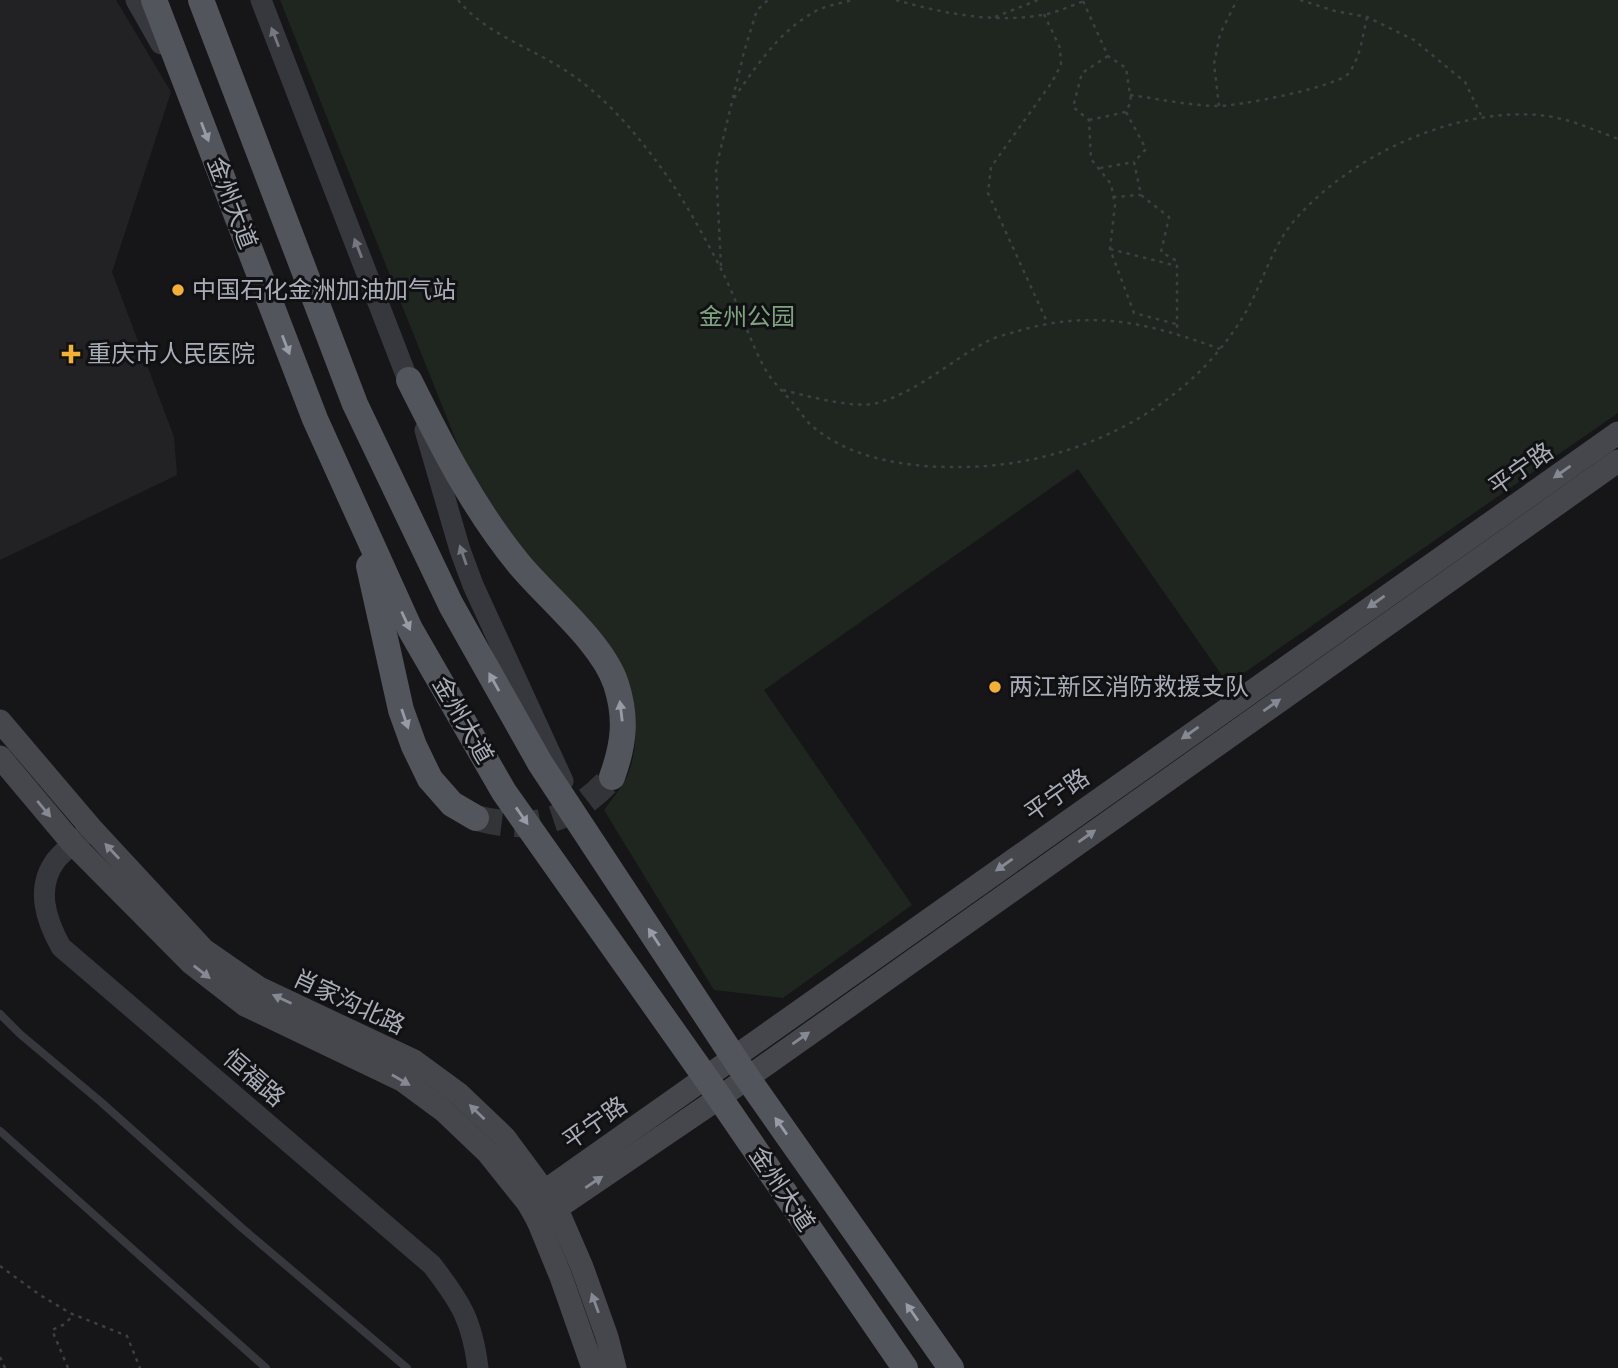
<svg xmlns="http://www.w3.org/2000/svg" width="1618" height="1368" font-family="Montserrat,'Noto Sans SC',sans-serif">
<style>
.built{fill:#222225}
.green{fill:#1e261f}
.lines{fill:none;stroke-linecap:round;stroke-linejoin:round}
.primary-tunnel{stroke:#333438;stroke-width:26;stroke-dasharray:26 13;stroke-linecap:butt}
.path{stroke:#3d3f44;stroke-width:2.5;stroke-dasharray:3.5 5;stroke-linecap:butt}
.service{stroke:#37383d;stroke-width:8}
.tertiary{stroke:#37383d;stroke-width:21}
.secondary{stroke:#45474d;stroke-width:23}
.primary{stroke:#53555c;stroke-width:26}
.oneway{fill:#757881}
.oneway2{fill:#979ba6}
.oneway3{fill:#858993}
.poi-dot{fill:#f2b134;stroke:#111113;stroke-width:2.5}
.labels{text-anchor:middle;stroke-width:6;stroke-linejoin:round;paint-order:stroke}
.street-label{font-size:24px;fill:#a8adb8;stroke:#111113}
.poi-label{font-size:24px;fill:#a8adb8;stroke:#111113;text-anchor:start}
.park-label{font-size:24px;fill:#7fa381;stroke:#111113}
</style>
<rect width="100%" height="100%" fill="#161618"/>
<polygon class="built" points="0,0 116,0 171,92 112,272 174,437 177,475 0,560"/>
<path class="green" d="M280,0H1618V413L1228,684L1078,469L764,690L912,905L783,998L714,990L604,810C612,799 623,786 628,774C641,741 635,709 627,677L494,515L459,448Z"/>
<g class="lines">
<path class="primary-tunnel" d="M476,818C535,833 571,821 612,777"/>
<g class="path">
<path d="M458,0C484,32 526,46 560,67C603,93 638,135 667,176C687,205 705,238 721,269C737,300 747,335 764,367C771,380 783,392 793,403C799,410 805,420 812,426C853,461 913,468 965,467C1076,465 1190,410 1247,310C1263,281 1272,248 1293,222C1348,157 1452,108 1538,115C1566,117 1592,129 1618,139"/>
<path d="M896,0C945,14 1001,25 1051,13C1063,10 1075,4 1087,0"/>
<polyline points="1300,0 1335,11 1367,17 1414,40 1465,82 1481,115"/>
<polyline points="1083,1 1108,56 1126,68 1131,101 1126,112 1146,149 1134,162 1141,195 1169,217 1161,252 1177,261 1177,333"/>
<polyline points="1044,14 1060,48 1061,65 1052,82 991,167 988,193 1047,322"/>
<polyline points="995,17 1038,0"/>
<polyline points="1108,56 1082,73 1073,107 1089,120 1091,159 1111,184 1115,205 1110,249 1134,313 1176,324"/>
<path d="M1130,95C1159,99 1187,105 1215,106C1235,107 1338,87 1349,73C1360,58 1363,35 1367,17"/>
<path d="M734,98C757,65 782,27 820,9C830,5 842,3 852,0"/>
<polyline points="1219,106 1214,64 1220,34 1237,0"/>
<polyline points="1089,120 1126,112"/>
<polyline points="1100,168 1134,162"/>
<polyline points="1113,197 1141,195"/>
<polyline points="1110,249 1177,266"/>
<polyline points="721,266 716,168 744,52 757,10 768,0"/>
<path d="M783,390C807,396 853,409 877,403C918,392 951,360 988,341C997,336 1009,334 1018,331C1093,309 1149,323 1220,349"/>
<polyline points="0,1266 40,1295 70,1313 127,1336 140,1368"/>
<polyline points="0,1357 5,1368"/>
<polyline points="68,1368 52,1330 63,1325 74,1315"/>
</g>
<g class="service">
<polyline points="0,1014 20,1034 101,1102 242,1228 407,1368"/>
<polyline points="0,1131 266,1368"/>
</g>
<g class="tertiary">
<polyline points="136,0 161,44"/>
<polyline points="261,0 413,393"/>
<polyline points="425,430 460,550 473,585 563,781"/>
<path d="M85,834C75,842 64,850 56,860C35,888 46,920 61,947L432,1265C461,1303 472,1320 478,1368"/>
</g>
<g class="secondary">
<polyline points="0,721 91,828 204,950 259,988 414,1061 459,1094 505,1138 556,1207 582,1267 607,1337 615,1368"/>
<polyline points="0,757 73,844 191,963 245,1005 402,1080 444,1111 488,1153 528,1203 538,1221 561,1277 593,1368"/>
<polyline points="528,1203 1618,433"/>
<polyline points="538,1221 719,1098 1618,461"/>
</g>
<g class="primary">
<polyline points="154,0 315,419 410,629 504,792 706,1078 905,1368"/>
<polyline points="201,0 355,404 451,605 540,763 746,1076 951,1368"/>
<path d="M409,380C441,444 473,508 519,564C547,598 602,642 616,684C627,718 624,744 612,777"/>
<polyline points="369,566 401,710 414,746 430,779 452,804 476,818"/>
</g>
</g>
<defs><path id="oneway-solid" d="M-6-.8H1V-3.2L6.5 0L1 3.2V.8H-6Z" transform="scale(1.75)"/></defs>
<g class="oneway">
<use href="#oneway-solid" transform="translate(275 37) rotate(-111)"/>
<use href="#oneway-solid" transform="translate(358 248) rotate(-111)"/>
<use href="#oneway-solid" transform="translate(463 555) rotate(-109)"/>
</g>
<g class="oneway2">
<use href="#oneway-solid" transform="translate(205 132) rotate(69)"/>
<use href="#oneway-solid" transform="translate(286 345) rotate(69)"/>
<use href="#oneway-solid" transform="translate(406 621) rotate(65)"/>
<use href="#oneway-solid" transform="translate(494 682) rotate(-119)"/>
<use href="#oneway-solid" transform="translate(621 711) rotate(-97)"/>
<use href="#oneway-solid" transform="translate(405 719) rotate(71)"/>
<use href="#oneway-solid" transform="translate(522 816) rotate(55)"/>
<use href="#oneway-solid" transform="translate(654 937) rotate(-123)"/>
<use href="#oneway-solid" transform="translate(781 1126) rotate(-125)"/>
<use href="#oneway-solid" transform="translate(912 1312) rotate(-125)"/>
</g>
<g class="oneway3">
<use href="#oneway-solid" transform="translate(1562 472) rotate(145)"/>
<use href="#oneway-solid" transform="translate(1376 602) rotate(145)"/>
<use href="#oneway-solid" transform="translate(1272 705) rotate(-35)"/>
<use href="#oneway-solid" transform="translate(1190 733) rotate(145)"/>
<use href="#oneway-solid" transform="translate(44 809) rotate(50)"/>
<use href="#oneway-solid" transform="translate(1087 836) rotate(-35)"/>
<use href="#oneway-solid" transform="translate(112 851) rotate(-133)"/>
<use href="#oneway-solid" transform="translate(1004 865) rotate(145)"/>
<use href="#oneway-solid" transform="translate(202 972) rotate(38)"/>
<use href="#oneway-solid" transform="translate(282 999) rotate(-155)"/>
<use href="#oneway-solid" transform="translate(801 1038) rotate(-35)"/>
<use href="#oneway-solid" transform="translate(401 1080) rotate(30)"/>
<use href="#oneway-solid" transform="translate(477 1112) rotate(-136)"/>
<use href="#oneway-solid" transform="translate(594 1182) rotate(-34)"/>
<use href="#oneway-solid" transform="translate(595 1303) rotate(-110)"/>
</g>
<g class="poi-dot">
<circle cx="178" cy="290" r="7"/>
<path d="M67.5 343.5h7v7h7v7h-7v7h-7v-7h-7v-7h7z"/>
<circle cx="995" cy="687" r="7"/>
</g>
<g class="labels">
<g class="street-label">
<text transform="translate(232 203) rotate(69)" y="8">金州大道</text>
<text transform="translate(1521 469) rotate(-35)" y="8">平宁路</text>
<text transform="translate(463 720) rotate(60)" y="8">金州大道</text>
<text transform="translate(1057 795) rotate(-35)" y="8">平宁路</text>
<text transform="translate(349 1002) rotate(25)" y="8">肖家沟北路</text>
<text transform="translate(254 1078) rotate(41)" y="8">恒福路</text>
<text transform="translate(595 1123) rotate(-35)" y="8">平宁路</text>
<text transform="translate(782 1189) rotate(56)" y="8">金州大道</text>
</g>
<g class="poi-label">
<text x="192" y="298">中国石化金洲加油加气站</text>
<text x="87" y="362">重庆市人民医院</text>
<text x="1009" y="695">两江新区消防救援支队</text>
</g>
<g class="park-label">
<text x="747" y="325">金州公园</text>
</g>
</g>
</svg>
